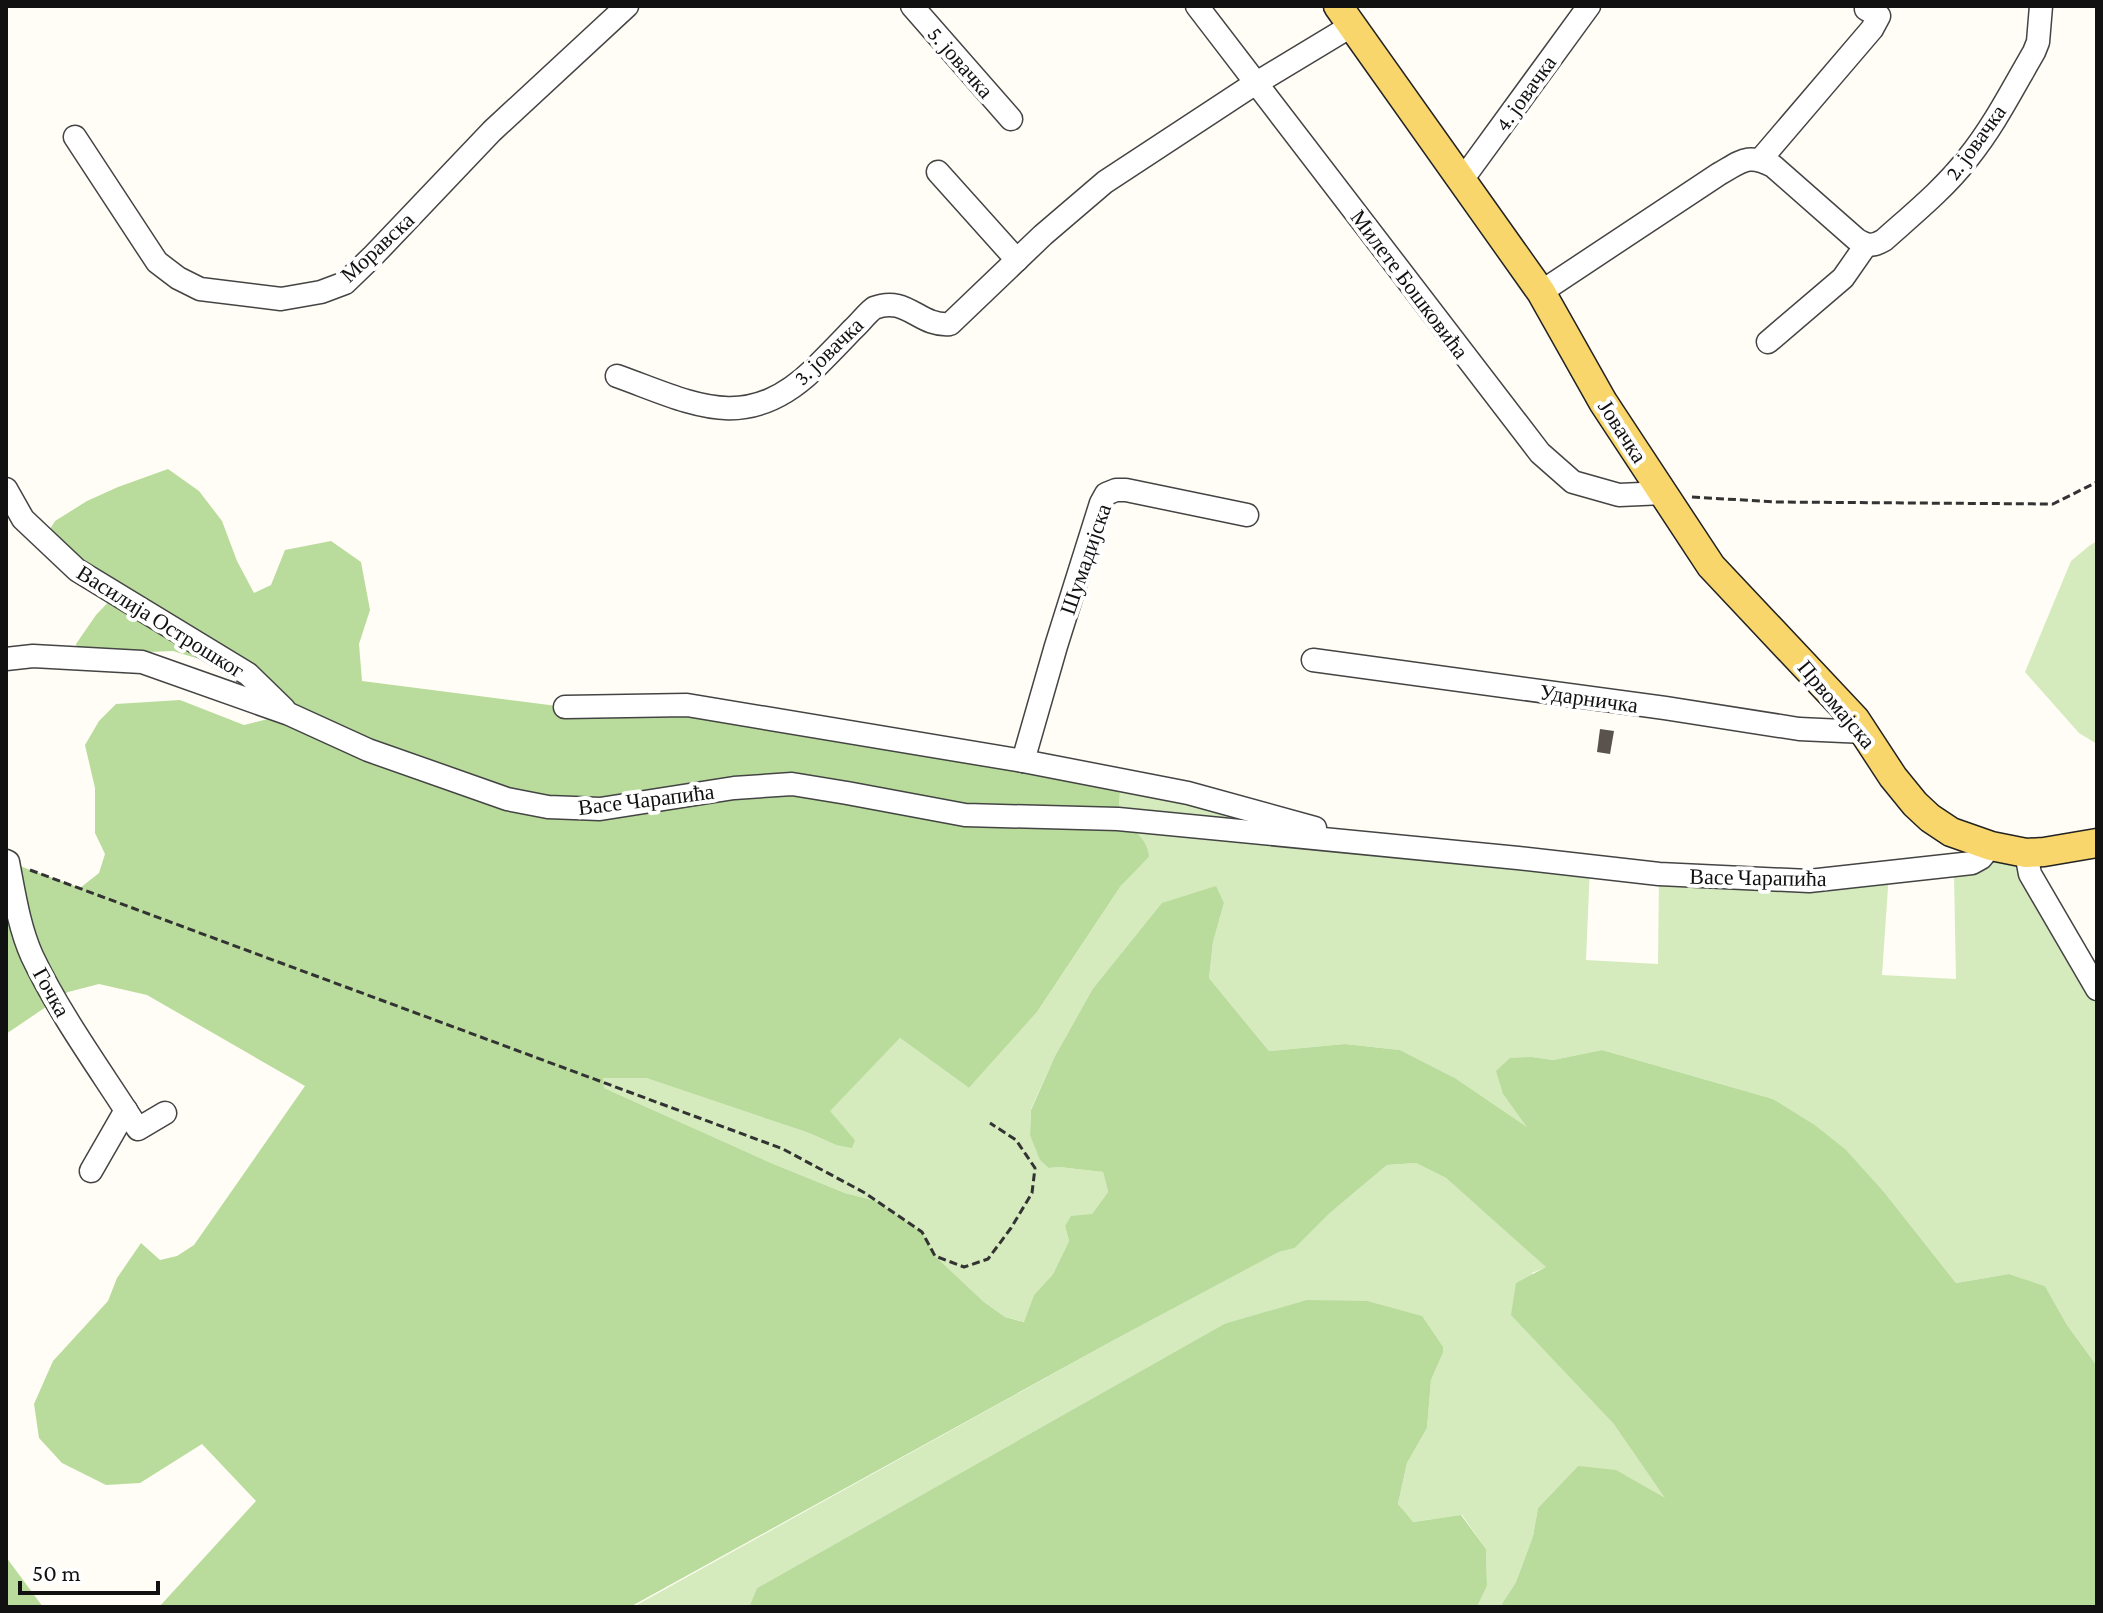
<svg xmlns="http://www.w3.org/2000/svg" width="2103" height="1613" font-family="'Crimson Pro',serif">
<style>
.green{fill:#d5ebbd}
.forest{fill:#b9dc9c}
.building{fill:#5a524d}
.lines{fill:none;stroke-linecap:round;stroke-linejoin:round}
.minor-casing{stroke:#444;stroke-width:25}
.major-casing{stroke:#222;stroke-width:31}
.path{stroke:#333;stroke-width:3;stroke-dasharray:8 4;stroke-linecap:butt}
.minor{stroke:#fff;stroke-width:22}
.major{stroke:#f9d66b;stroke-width:28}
.labels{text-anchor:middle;stroke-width:8;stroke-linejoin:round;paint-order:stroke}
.street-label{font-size:22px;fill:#111;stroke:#fff}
</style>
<rect width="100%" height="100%" fill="#fffdf5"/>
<g class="green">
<polygon points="2097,541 2097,744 2079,733 2025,672 2071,561 2089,546"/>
<polygon points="1100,776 1375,844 1590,866 1586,960 1658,964 1659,874 1889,873 1882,975 1956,979 1954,878 1958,865 2026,853 2097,989 2097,1366 2067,1325 2045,1286 2009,1274 1956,1283 1884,1192 1846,1151 1815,1125 1773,1099 1602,1050 1553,1060 1532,1057 1503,1094 1530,1129 1455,1078 1400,1050 1345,1044 1269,1051 1209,978 1213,942 1224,903 1092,990 1055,1056 1031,1109 1030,1135 1049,1168 1059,1167 1103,1172 1108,1192 1092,1214 1065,1226 1069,1241 1053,1274 1034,1295 1025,1322 1005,1317 984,1302 935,1256 922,1232 876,1201 845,1193 771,1163 604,1088 602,1078 646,1078 809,1133 836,1145 855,1140 829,1111 900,1038 969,1088 1037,1012 1120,887 1149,857 1118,819 1120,791"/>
<polygon points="1416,1163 1446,1178 1547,1267 1532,1273 1613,1423 1667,1500 1578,1466 1538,1508 1533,1536 1516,1582 1500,1607 1477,1607 1487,1586 1486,1549 1462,1515 1412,1522 1398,1504 1407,1463 1427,1428 1431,1380 1443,1353 1224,1324 757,1588 749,1607 633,1607 1114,1340 1279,1252 1295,1248 1330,1213 1387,1165"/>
</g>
<g class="forest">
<path d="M168,469L199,491L222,521L237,561L254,593L271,585L285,550L331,541L361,562L370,610L359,644L362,681L565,707L687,705L1100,776L1120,791L1118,819C1133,829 1148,839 1149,857L1120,887L1037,1012L969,1088L900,1038L830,1111L855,1140L852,1148L836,1145L809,1133L646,1078H603L604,1088L771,1163L845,1193L876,1201L922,1232L935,1256L984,1302L1005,1317L1024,1322L1034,1295L1053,1274L1069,1241L1065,1226L1071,1216L1092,1214L1108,1192L1103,1172L1059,1167L1049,1168L1040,1160L1030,1135L1031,1110L1055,1056L1092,990L1162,903L1216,886L1224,903L1213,942L1209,978L1269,1051L1345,1044L1400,1050L1455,1078L1527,1127L1503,1094L1496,1071L1510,1058L1532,1057L1553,1060L1602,1050L1773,1099L1815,1125L1846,1150L1884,1192L1956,1283L2009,1274L2045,1286L2067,1325L2097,1366V1607H1500L1516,1582L1533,1536L1538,1508L1578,1466L1616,1470L1665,1498L1613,1423L1511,1315L1516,1283L1546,1267L1446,1178L1416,1163L1387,1165L1330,1213L1295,1248L1279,1252L1114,1340L630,1607H159L256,1501L202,1444L140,1483L106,1485L62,1463L39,1438L34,1404L53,1361L108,1301L117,1278L141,1243L160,1260L177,1256L194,1245L305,1086L147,995L99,984L68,992L6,1034V861L80,888L99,873L105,854L95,833V788L85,745L99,721L116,704L180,700L244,725L288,714L248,674L173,651L78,655L76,644L96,615L116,594L44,539L55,521L87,501L118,487Z"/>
<polygon points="1307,1300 1367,1301 1422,1316 1443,1347 1443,1353 1431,1380 1427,1428 1407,1463 1398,1504 1413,1522 1461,1515 1486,1549 1487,1586 1477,1607 749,1607 757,1588 1224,1324"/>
<polygon points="6,1557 43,1607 6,1607"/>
</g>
<polygon class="building" points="1600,729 1614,731 1610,754 1597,752"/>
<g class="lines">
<defs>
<g id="minor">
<polyline points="912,6 1011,119"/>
<polyline points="1197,6 1540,453 1573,482 1619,495 1664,493"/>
<polyline points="75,137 157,262 178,278 200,289 281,299 321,292 345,283 372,257 492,131 627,6"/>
<polyline points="1761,159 1872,29 1879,16 1866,9"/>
<polyline points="938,172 1017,260"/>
<polyline points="1462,180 1589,6"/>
<path d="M1541,292L1719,174C1742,161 1748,153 1773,166L1856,239C1867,246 1872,247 1884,240C1913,214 1944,189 1968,158C1994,126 2013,88 2034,52L2038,42L2041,6"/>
<polyline points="1768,342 1843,278 1866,245"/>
<path d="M617,376C692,403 745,435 813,370C826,357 839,344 852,330C860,323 866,314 874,308C907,295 919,327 950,324L1043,235L1105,182L1245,90L1351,26"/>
<polyline points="6,489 23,519 77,570 248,674 284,709"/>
<polyline points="6,659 33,656 142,662 289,714 368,750 507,799 548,807 600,809 734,788 792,784 847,793 965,815 1118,819 1518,858 1659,874 1809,881 1972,863 1981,858 1991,846"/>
<polyline points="1313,660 1665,708 1799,729 1865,732"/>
<polyline points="565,707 687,705 1023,761 1188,793 1315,828"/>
<polyline points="1023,761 1056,646 1101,503 1106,494 1116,490 1126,490 1247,515"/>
<polyline points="2026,853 2030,874 2097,989"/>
<path d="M6,861L8,862C14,893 19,927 32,956C61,1017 102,1072 138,1129L165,1113"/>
<polyline points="91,1171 126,1110"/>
</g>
<polyline id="major" points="1338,6 1541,292 1603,402 1711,566 1855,719 1893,777 1915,804 1930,818 1951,832 1991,846 2026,853 2044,852 2097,843"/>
</defs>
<use href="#minor" class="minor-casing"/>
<use href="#major" class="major-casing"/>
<g class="path">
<polyline points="1692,497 1776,502 2053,504 2097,482"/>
<polyline points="30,870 783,1149 865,1193 922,1232 935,1256 964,1267 988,1259 1011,1228 1032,1193 1035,1168 1016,1140 990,1123"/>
</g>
<use href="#minor" class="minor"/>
<use href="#major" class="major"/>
</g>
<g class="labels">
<g class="street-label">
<text transform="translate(961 62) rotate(49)" y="8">5. јовачка</text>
<text transform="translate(1525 93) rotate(-54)" y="8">4. јовачка</text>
<text transform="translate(1975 142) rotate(-54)" y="8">2. јовачка</text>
<text transform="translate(377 247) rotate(-43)" y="8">Моравска</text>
<text transform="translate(1410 284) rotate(53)" y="8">Милете Бошковића</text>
<text transform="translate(828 351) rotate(-44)" y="8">3. јовачка</text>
<text transform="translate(1623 431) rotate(57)" y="8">Јовачка</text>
<text transform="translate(1085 559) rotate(-71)" y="8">Шумадијска</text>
<text transform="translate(161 621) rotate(32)" y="8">Василија Острошког</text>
<text transform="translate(1589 698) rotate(8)" y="8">Ударничка</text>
<text transform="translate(1837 704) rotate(50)" y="8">Првомајска</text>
<text transform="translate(646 799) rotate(-7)" y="8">Васе Чарапића</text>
<text transform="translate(1758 877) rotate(1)" y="8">Васе Чарапића</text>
<text transform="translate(52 992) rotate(61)" y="8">Гочка</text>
</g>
</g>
<rect width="2103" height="1613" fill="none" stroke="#111111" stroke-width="16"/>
<path d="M20 1581v12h138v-12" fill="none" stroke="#111111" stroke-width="4"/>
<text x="32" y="1581" font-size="24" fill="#111111" stroke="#ffffff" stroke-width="6" paint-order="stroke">50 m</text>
</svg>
